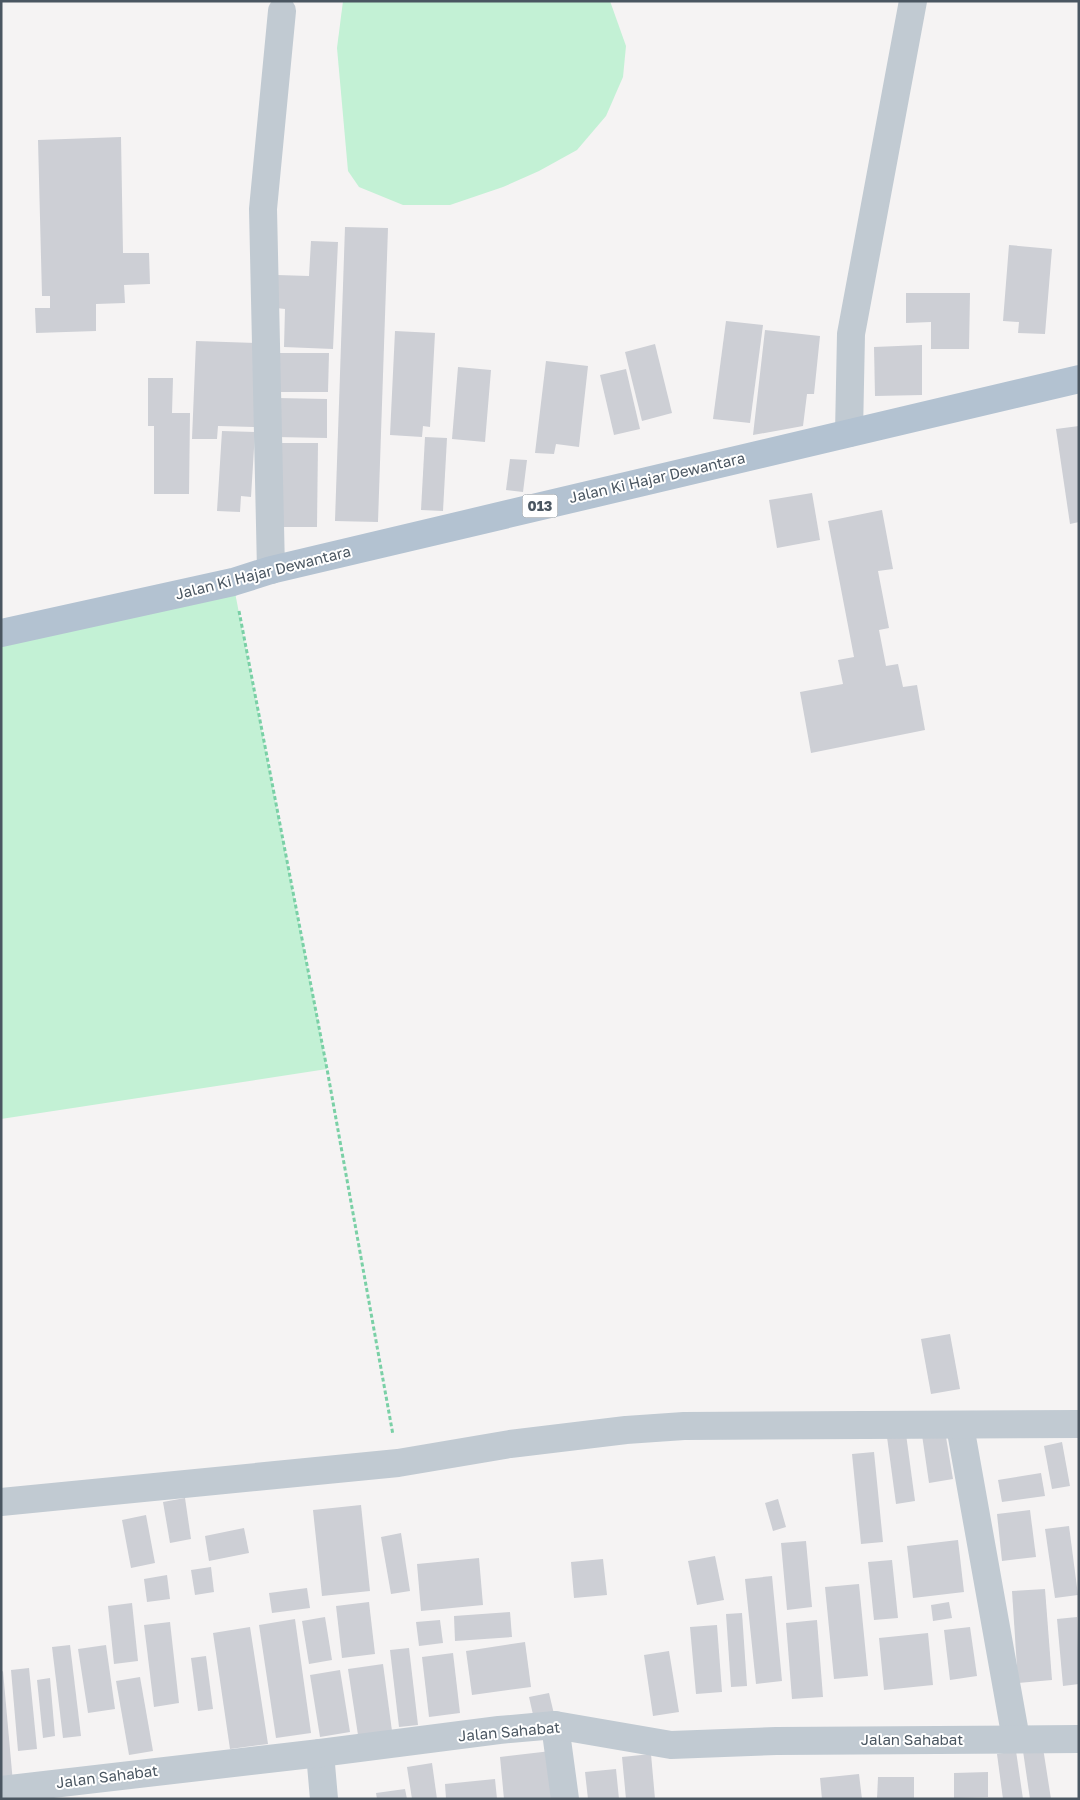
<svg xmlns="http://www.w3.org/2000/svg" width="1080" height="1800" font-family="'Golos Text',sans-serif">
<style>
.green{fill:#c3f1d5}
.building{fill:#cdcfd5}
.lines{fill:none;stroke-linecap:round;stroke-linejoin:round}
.path{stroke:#7ad0a6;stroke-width:3;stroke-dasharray:4 2.5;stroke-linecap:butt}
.minor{stroke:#c1cad2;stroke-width:28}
.major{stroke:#b3c2d1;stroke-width:28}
.labels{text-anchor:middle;stroke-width:4;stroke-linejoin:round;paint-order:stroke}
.shield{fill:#fff;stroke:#808990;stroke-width:1}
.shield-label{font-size:14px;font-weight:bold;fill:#4a5661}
.street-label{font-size:15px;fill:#4a5661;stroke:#fff}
</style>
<rect width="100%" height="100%" fill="#f5f3f3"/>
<g class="green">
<polygon points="343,1 610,1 626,46 623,77 606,116 577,150 539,171 503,187 450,205 403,205 359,187 348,171 337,48"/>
<polygon points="233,582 327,1069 1,1119 1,633"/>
</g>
<g class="building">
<polygon points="121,137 123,253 149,253 150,284 124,285 125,303 96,304 96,331 36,333 35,308 50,308 50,296 42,296 38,140"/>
<polygon points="345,227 388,228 378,522 335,521"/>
<polygon points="311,241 338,242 333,349 284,347 285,309 276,308 277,275 309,276"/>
<polygon points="1009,245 1052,249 1045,334 1018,333 1019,322 1003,321"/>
<polygon points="906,293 970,293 969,349 931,349 931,322 906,323"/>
<polygon points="726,321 763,325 750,423 713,419"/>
<polygon points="765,330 820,336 814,394 807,394 803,426 753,435"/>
<polygon points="395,331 435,333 430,427 423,426 422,437 390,435"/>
<polygon points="196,341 257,343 254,427 218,426 217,439 192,439"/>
<polygon points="655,344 672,413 642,421 625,352"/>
<polygon points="922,345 922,395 875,396 874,347"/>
<polygon points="278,353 329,353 328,392 277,392"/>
<polygon points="546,361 588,366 579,447 556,444 554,454 535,453"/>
<polygon points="458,367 491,370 485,442 452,439"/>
<polygon points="626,369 640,429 614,435 600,375"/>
<polygon points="148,378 173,378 172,413 190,413 189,494 154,494 154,426 148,426"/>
<polygon points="277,398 327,399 327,438 276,437"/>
<polygon points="1079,426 1079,522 1070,524 1056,429"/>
<polygon points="222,431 255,432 251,497 241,496 240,512 217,511"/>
<polygon points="425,437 447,438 443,511 421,510"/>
<polygon points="277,443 318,443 317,527 277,527"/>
<polygon points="510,459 527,460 523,492 506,490"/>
<polygon points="812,493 820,540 777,548 769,500"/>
<polygon points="882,510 893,569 878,571 889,628 879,630 886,666 898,664 903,687 917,685 925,730 811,753 800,692 843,684 838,660 854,657 828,521"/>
<polygon points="950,1334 960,1389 931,1394 921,1339"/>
<polygon points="945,1431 953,1479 929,1483 922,1435"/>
<polygon points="906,1434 915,1501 896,1504 887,1437"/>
<polygon points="1062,1442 1070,1486 1052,1489 1044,1446"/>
<polygon points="874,1452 883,1542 861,1544 852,1454"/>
<polygon points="1041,1473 1045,1496 1002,1502 998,1480"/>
<polygon points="185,1498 191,1539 170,1543 163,1502"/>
<polygon points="778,1499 786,1527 773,1531 765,1503"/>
<polygon points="361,1505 370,1591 322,1596 313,1510"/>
<polygon points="1030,1510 1036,1557 1002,1561 997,1514"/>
<polygon points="146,1515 155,1563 131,1568 122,1520"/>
<polygon points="1069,1526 1078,1595 1055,1598 1045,1529"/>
<polygon points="244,1528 249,1553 209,1561 205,1536"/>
<polygon points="401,1533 410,1591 391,1594 381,1537"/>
<polygon points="958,1540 964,1592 913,1598 907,1546"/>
<polygon points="806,1541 812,1607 787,1610 781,1543"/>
<polygon points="715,1556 724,1600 697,1605 688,1561"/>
<polygon points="479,1558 483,1605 421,1611 417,1564"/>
<polygon points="603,1559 607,1595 574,1598 571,1562"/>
<polygon points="892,1560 898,1618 874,1620 868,1562"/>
<polygon points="211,1567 214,1592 195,1595 191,1570"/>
<polygon points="167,1575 170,1599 147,1602 144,1579"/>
<polygon points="772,1576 782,1681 756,1684 745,1579"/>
<polygon points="859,1584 868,1676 834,1679 825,1587"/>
<polygon points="307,1588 310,1608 272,1613 269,1593"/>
<polygon points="1045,1589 1052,1680 1018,1683 1012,1591"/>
<polygon points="369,1602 375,1654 342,1658 336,1606"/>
<polygon points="949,1602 952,1618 933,1621 931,1605"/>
<polygon points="132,1603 138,1661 114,1664 108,1606"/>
<polygon points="510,1612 512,1637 455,1641 454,1616"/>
<polygon points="742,1613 747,1686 731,1687 726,1614"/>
<polygon points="325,1617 332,1660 309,1664 302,1621"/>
<polygon points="1077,1617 1079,1684 1063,1686 1057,1619"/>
<polygon points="295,1619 311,1733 276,1738 259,1625"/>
<polygon points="440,1620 443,1643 419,1646 416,1622"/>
<polygon points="817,1620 823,1697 792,1699 786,1623"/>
<polygon points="170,1622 179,1703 154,1707 144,1625"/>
<polygon points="717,1625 722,1692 696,1694 690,1627"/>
<polygon points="250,1627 268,1744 230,1749 213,1633"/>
<polygon points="970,1627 977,1676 950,1680 944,1630"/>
<polygon points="928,1633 933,1685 884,1690 879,1638"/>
<polygon points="525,1642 531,1687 472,1695 466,1651"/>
<polygon points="70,1645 81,1736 63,1738 52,1647"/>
<polygon points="106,1645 115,1709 88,1713 78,1649"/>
<polygon points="409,1648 418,1725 399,1727 390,1650"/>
<polygon points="669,1651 679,1712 653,1716 644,1655"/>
<polygon points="453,1653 460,1713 429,1717 422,1657"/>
<polygon points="206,1656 213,1709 198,1711 191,1658"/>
<polygon points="383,1664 392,1731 358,1735 348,1669"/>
<polygon points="29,1668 37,1749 18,1751 11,1670"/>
<polygon points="340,1670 350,1732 320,1737 310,1675"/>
<polygon points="3,1671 13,1783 1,1784 1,1672"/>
<polygon points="140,1677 153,1751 129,1755 116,1681"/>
<polygon points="50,1678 55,1736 43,1738 37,1680"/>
<polygon points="549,1693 554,1714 534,1719 529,1697"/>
<polygon points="1043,1748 1051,1799 1030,1799 1023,1751"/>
<polygon points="551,1751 557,1799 504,1799 500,1757"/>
<polygon points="1016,1751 1023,1799 1003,1799 997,1754"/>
<polygon points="651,1754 655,1799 626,1799 622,1757"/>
<polygon points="432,1763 437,1799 412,1799 407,1767"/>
<polygon points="616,1769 619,1799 588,1799 585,1772"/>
<polygon points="988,1772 988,1797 954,1798 954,1773"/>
<polygon points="859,1774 862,1799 822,1799 820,1778"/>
<polygon points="878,1777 914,1777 914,1799 877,1799"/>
<polygon points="495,1779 497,1799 446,1799 445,1784"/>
<polygon points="405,1789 407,1799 377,1799 376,1793"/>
</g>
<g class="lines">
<polyline class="path" points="239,611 327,1069 393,1435"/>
<g class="minor">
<polyline points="849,433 851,334 913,1"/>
<polyline points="271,570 263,209 282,11"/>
<polyline points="960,1426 1016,1739"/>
<polyline points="1,1502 398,1463 510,1444 626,1430 684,1426 1079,1424"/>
<polyline points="555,1725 565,1799"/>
<polyline points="320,1753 324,1799"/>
<polyline points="1,1790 320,1753 499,1730 555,1725 671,1745 776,1741 1079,1739"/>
</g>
<polyline class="major" points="1,633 233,582 271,570 1079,379"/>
</g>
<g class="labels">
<rect class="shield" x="522.5" y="494.5" width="35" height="23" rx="4"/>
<g class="shield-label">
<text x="540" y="511">013</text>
</g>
<g class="street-label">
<text transform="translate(657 478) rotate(-13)" y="5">Jalan Ki Hajar Dewantara</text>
<text transform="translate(263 573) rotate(-14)" y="5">Jalan Ki Hajar Dewantara</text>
<text transform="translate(509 1732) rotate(-5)" y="5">Jalan Sahabat</text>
<text x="912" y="1745">Jalan Sahabat</text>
<text transform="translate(107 1777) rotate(-7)" y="5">Jalan Sahabat</text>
</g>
</g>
<rect width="1080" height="1800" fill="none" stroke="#4a5661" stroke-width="5"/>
</svg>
